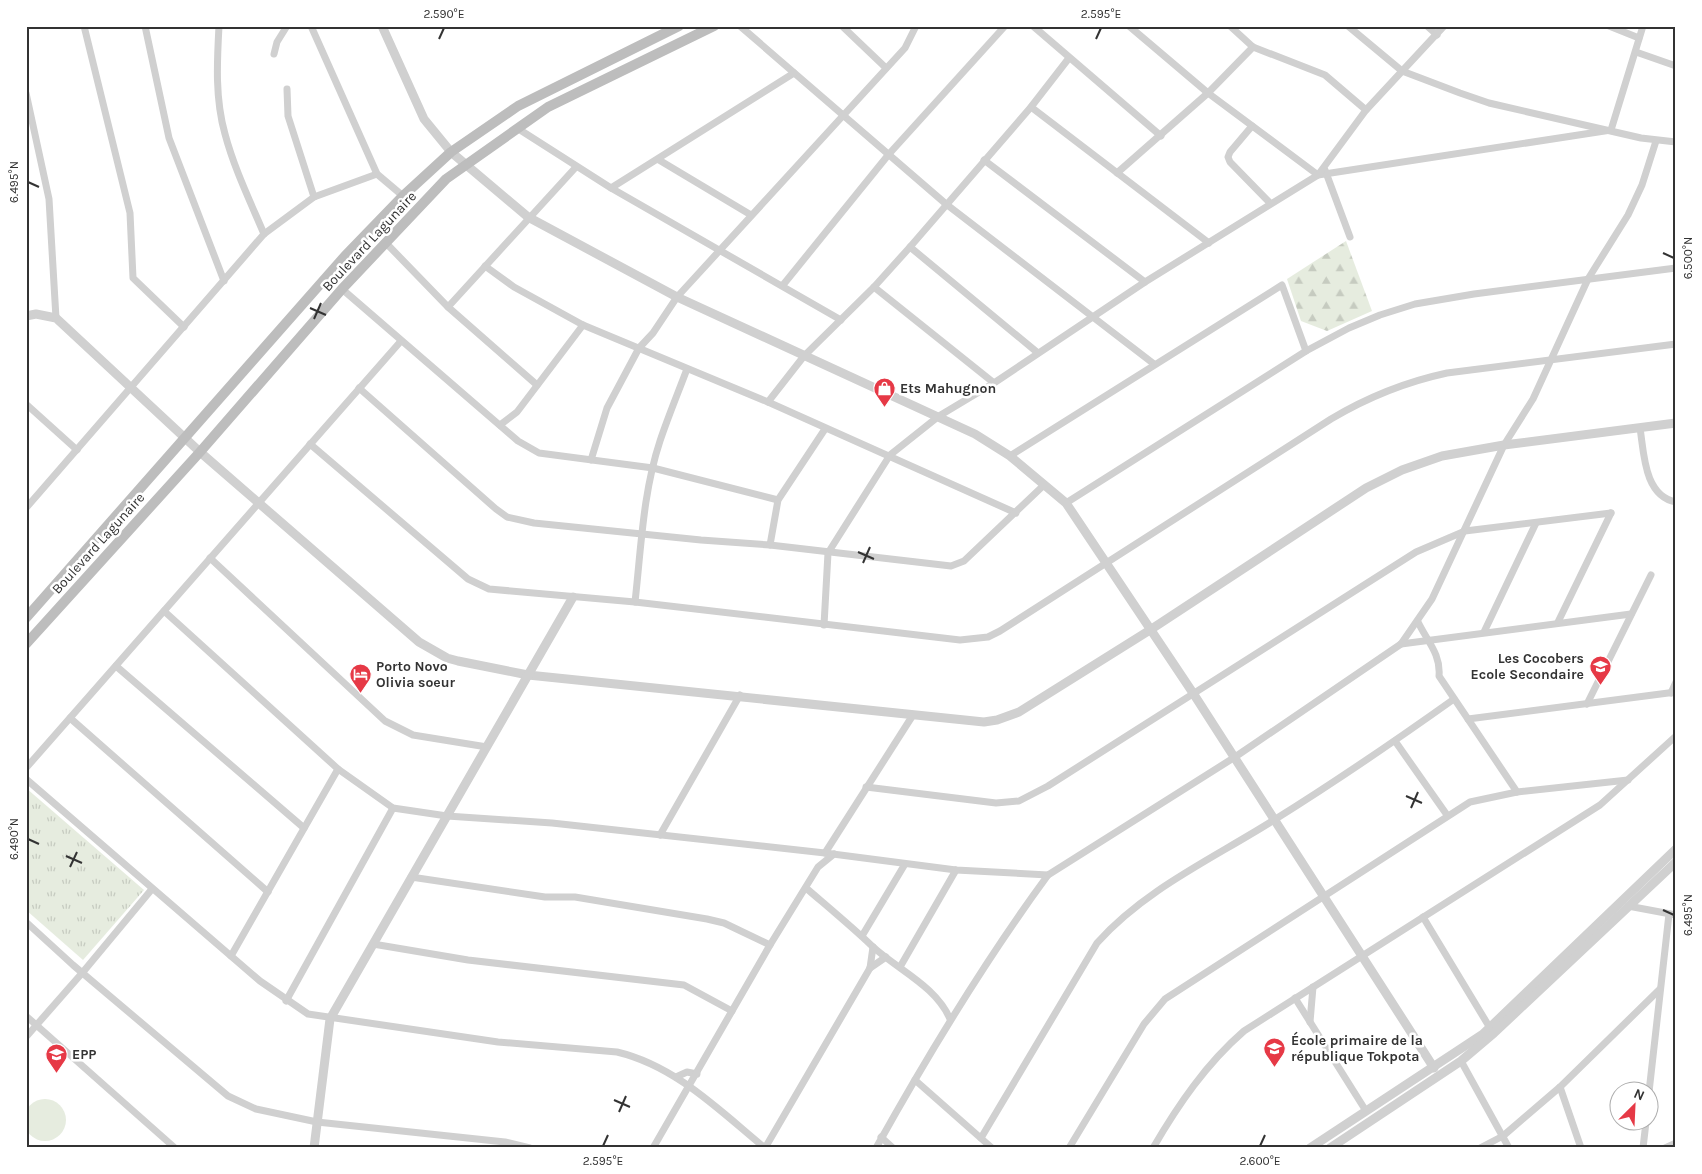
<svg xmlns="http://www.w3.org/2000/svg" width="1702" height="1174" font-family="Karla,sans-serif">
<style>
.grass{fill:url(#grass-tufts)}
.forest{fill:url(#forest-firs)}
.pitch{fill:#e6ecdf}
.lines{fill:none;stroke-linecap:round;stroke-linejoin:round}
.minor{stroke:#d0d0d0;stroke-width:7}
.tertiary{stroke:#d0d0d0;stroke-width:9}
.secondary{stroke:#bdbdbd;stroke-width:10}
.ticks{fill:none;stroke:#333;stroke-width:2}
.labels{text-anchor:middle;stroke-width:5;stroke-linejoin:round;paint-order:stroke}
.street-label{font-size:14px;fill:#333;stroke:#fff}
.poi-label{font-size:14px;font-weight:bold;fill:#333;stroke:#fff;text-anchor:start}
.neatline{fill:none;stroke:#333;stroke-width:2}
.ticks-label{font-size:12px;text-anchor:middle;fill:#333}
</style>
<defs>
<pattern id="grass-tufts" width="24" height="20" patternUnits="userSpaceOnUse" patternTransform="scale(1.25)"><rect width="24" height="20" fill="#e6ecdf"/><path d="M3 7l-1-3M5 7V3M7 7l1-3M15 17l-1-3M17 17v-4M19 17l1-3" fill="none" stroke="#c6cbc0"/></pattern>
<pattern id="forest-firs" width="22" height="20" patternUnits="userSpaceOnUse" patternTransform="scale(1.25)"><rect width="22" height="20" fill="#e6ecdf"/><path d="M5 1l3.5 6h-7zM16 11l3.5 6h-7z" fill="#c6cbc0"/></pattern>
</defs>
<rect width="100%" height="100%" fill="#fff"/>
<polygon class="grass" points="26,788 144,890 83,960 26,910"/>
<polygon class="forest" points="1346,241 1372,311 1327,331 1301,321 1287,279"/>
<circle class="pitch" cx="45" cy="1120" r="21"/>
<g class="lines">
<g class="minor">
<polyline points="26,26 27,26"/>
<polyline points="84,26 130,213 133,278 184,327"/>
<polyline points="145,26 169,138 224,281"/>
<path d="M219,26C217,62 215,99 225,134C234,168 250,201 264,234"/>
<polyline points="311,26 377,174 403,196"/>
<polyline points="740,26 946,204 1154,364"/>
<polyline points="842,26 886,68"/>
<polyline points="1033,26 1161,136"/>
<polyline points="1129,26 1208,93 1318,175 1611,130 1643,26"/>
<polyline points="1230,26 1253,47 1325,75 1366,110"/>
<polyline points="1348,26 1402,71 1460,93 1489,103 1641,138 1676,142"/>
<polyline points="1427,26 1437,35"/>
<polyline points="1609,26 1639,38"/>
<polyline points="1636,52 1676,66"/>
<polyline points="274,54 277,42 287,26"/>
<polyline points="287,89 288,116 314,197"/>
<polyline points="26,93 49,199 56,318"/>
<polyline points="1031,107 1209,243"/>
<polyline points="1252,126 1230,152 1228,157 1230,162 1270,203"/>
<polyline points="517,128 611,188 841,320"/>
<polyline points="659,160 751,215"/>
<polyline points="984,160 1145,282"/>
<polyline points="1325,170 1350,237"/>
<polyline points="1117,173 1208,93 1253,47"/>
<polyline points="611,188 794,73"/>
<polyline points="385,242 448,307 537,385"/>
<polyline points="910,247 1038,353"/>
<polyline points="485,266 514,287 583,325 768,402 1016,513"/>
<polyline points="783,285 889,154 1005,26"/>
<polyline points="874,287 994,383"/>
<polyline points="342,289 518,441 539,453 653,468 778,500"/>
<polyline points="448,307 576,167"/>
<polyline points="359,388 496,509 507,517 534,523 701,540 770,545 951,566 964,561 1044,485"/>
<polyline points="768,402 804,356 874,287 910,247 1031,107 1069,58"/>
<polyline points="26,404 77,450"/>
<polyline points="500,425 517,412 583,325"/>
<path d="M1640,428C1644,453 1644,496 1676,502"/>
<path d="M310,444L468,579L489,589L635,602L960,640L988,637L1000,631L1331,419C1368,397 1405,382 1447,373L1676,344"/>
<polyline points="1010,456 1282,285 1306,351"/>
<polyline points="591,460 607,408 639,348 653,333 677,297 905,48 916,26"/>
<polyline points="1066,503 1306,351 1349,328 1380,315 1415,304 1474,294 1676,268"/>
<polyline points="26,508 264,234 314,197 377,174"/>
<polyline points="770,545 778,500 825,429"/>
<polyline points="210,558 385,721 413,735 487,747"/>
<path d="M635,602C641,549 643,492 660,441C668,417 678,393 687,369"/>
<polyline points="164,611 338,769 393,808 447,816 552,823 825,853 956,870 1048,875 1235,757 1401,644 1432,599 1504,445 1533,399 1588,279 1628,215 1642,185 1656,141"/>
<path d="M1418,622C1427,641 1441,654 1439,676L1517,792"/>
<polyline points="1558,622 1611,513"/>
<polyline points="824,625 828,553 890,455 939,416 994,383 1145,282 1318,175 1366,110 1444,26"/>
<polyline points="1484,632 1536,523"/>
<polyline points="1401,644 1631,614"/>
<polyline points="116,666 304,828"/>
<polyline points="1671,693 1676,682"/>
<polyline points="1587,704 1651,575"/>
<polyline points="70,718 268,892"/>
<polyline points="1468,719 1676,692"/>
<polyline points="1395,741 1447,815"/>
<polyline points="26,768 401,341"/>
<path d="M26,779L260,981L308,1014L498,1042L617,1052C676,1066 720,1111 765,1148"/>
<polyline points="866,787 996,803 1019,801 1048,786 1416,552 1465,531 1611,513"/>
<polyline points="660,835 740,695"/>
<polyline points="825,853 913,715"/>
<polyline points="411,877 545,897 575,897 707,919 724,923 770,945"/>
<path d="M806,888C828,907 851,926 872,946C898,970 936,986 950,1019"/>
<polyline points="1628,906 1676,915"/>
<polyline points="1423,917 1490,1028"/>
<polyline points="26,922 73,965 228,1096 256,1109 317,1122 505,1142 530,1148"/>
<polyline points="862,936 905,864"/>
<polyline points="373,944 468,960 684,985 732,1011"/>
<polyline points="231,956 338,769"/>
<polyline points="900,967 956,870"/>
<polyline points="870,968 886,957"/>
<polyline points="1295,998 1366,1111"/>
<polyline points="286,1001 393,808"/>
<polyline points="26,1016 175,1148"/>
<polyline points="1310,1022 1313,987"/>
<polyline points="26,1037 83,972 152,889"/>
<polyline points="1461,1061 1509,1148"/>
<polyline points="676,1077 687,1072 697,1074"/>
<polyline points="915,1080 992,1148"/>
<polyline points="1560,1087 1581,1148"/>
<polyline points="1649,1092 1669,914"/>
<polyline points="881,1137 893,1148"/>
<path d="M981,1138L1097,943C1145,889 1214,858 1274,820C1335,782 1395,741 1454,699"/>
<polyline points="653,1148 770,945 818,867 834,854"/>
<polyline points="765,1148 870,968 873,947"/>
<path d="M876,1148C929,1053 984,962 1048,875"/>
<polyline points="1069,1148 1144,1024 1165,999 1470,802 1517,792 1628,780"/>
<path d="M1153,1148C1178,1105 1206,1064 1244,1031L1600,805L1676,736"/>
<polyline points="1480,1148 1503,1136 1560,1087 1660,989"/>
<polyline points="1643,1148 1646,1122"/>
<polyline points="1665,1148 1676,1143"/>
</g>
<g class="tertiary">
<polyline points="382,26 424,119 451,152 528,217 677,297 975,434 1010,456 1066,503 1193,693 1434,1068"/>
<polyline points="26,316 36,314 56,318 200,452 419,642 447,658 458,661 528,675 984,722 997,720 1019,712 1150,630 1366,488 1402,470 1442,456 1504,445 1676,423"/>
<polyline points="314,1148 330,1019 573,597"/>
<polyline points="1310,1148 1483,1034 1676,849"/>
<polyline points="1330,1148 1461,1061 1494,1033 1676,862"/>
</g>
<g class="secondary">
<polyline points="26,618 345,256 403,196 451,152 518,106 679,26"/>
<polyline points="26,644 200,452 342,289 446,179 548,107 714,26"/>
</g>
</g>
<path class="ticks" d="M439,39L444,28M1096,39L1101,28M28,182L39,187M1663,253L1674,258M310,308L326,315M314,319L321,303M858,552L874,559M863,563L870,547M1406,796L1422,803M1411,808L1418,792M28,839L39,844M66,856L82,863M70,867L77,852M1663,910L1674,915M614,1100L630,1107M619,1112L626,1096M603,1146L608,1135M1260,1146L1265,1135"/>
<defs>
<symbol id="shop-pin" viewBox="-11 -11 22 30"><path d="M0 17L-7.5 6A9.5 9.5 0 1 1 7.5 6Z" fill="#e63946" stroke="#fff"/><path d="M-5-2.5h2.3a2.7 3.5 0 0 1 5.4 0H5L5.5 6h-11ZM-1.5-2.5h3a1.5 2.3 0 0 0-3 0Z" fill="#fff"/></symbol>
<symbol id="school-pin" viewBox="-11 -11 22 30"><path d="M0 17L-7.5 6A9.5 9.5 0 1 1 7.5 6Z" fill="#e63946" stroke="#fff"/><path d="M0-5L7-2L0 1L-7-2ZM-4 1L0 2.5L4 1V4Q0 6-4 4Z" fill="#fff"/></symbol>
<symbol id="hotel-pin" viewBox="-11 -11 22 30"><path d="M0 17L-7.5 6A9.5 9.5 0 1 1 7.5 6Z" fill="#e63946" stroke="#fff"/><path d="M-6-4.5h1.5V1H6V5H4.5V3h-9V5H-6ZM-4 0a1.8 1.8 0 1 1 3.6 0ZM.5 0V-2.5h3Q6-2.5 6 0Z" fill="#fff"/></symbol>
</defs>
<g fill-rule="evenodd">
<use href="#shop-pin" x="872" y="376" width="25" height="34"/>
<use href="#school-pin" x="1588" y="654" width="25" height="34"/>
<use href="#hotel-pin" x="348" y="662" width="25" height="34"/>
<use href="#school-pin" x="1262" y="1036" width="25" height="34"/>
<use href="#school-pin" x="44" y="1042" width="25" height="34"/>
</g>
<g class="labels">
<g class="street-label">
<text transform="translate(369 241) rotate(-47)" y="5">Boulevard Lagunaire</text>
<text transform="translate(98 543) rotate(-48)" y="5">Boulevard Lagunaire</text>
</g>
<g class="poi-label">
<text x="900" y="393">Ets Mahugnon</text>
<text x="1584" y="663" text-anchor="end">Les Cocobers<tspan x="1584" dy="16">Ecole Secondaire</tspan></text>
<text x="376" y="671">Porto Novo<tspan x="376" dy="16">Olivia soeur</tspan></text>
<text x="1291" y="1045">École primaire de la<tspan x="1291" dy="16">république Tokpota</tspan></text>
<text x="72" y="1059">EPP</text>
</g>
</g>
<rect width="1702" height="1174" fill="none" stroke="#ffffff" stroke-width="55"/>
<g transform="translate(1634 1106) rotate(24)"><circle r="24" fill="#ffffff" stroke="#adadad"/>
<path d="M0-4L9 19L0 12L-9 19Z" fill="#e63946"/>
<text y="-8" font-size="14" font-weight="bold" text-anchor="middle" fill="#333333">N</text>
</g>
<rect x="28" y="28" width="1646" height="1118" class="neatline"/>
<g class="ticks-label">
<text x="444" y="18">2.590°E</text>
<text x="1101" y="18">2.595°E</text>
<text transform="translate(14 182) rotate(-90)" y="4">6.495°N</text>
<text transform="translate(1688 258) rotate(-90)" y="4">6.500°N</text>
<text transform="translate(14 839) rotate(-90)" y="4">6.490°N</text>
<text transform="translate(1688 915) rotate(-90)" y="4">6.495°N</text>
<text x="603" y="1165">2.595°E</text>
<text x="1260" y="1165">2.600°E</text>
</g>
</svg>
